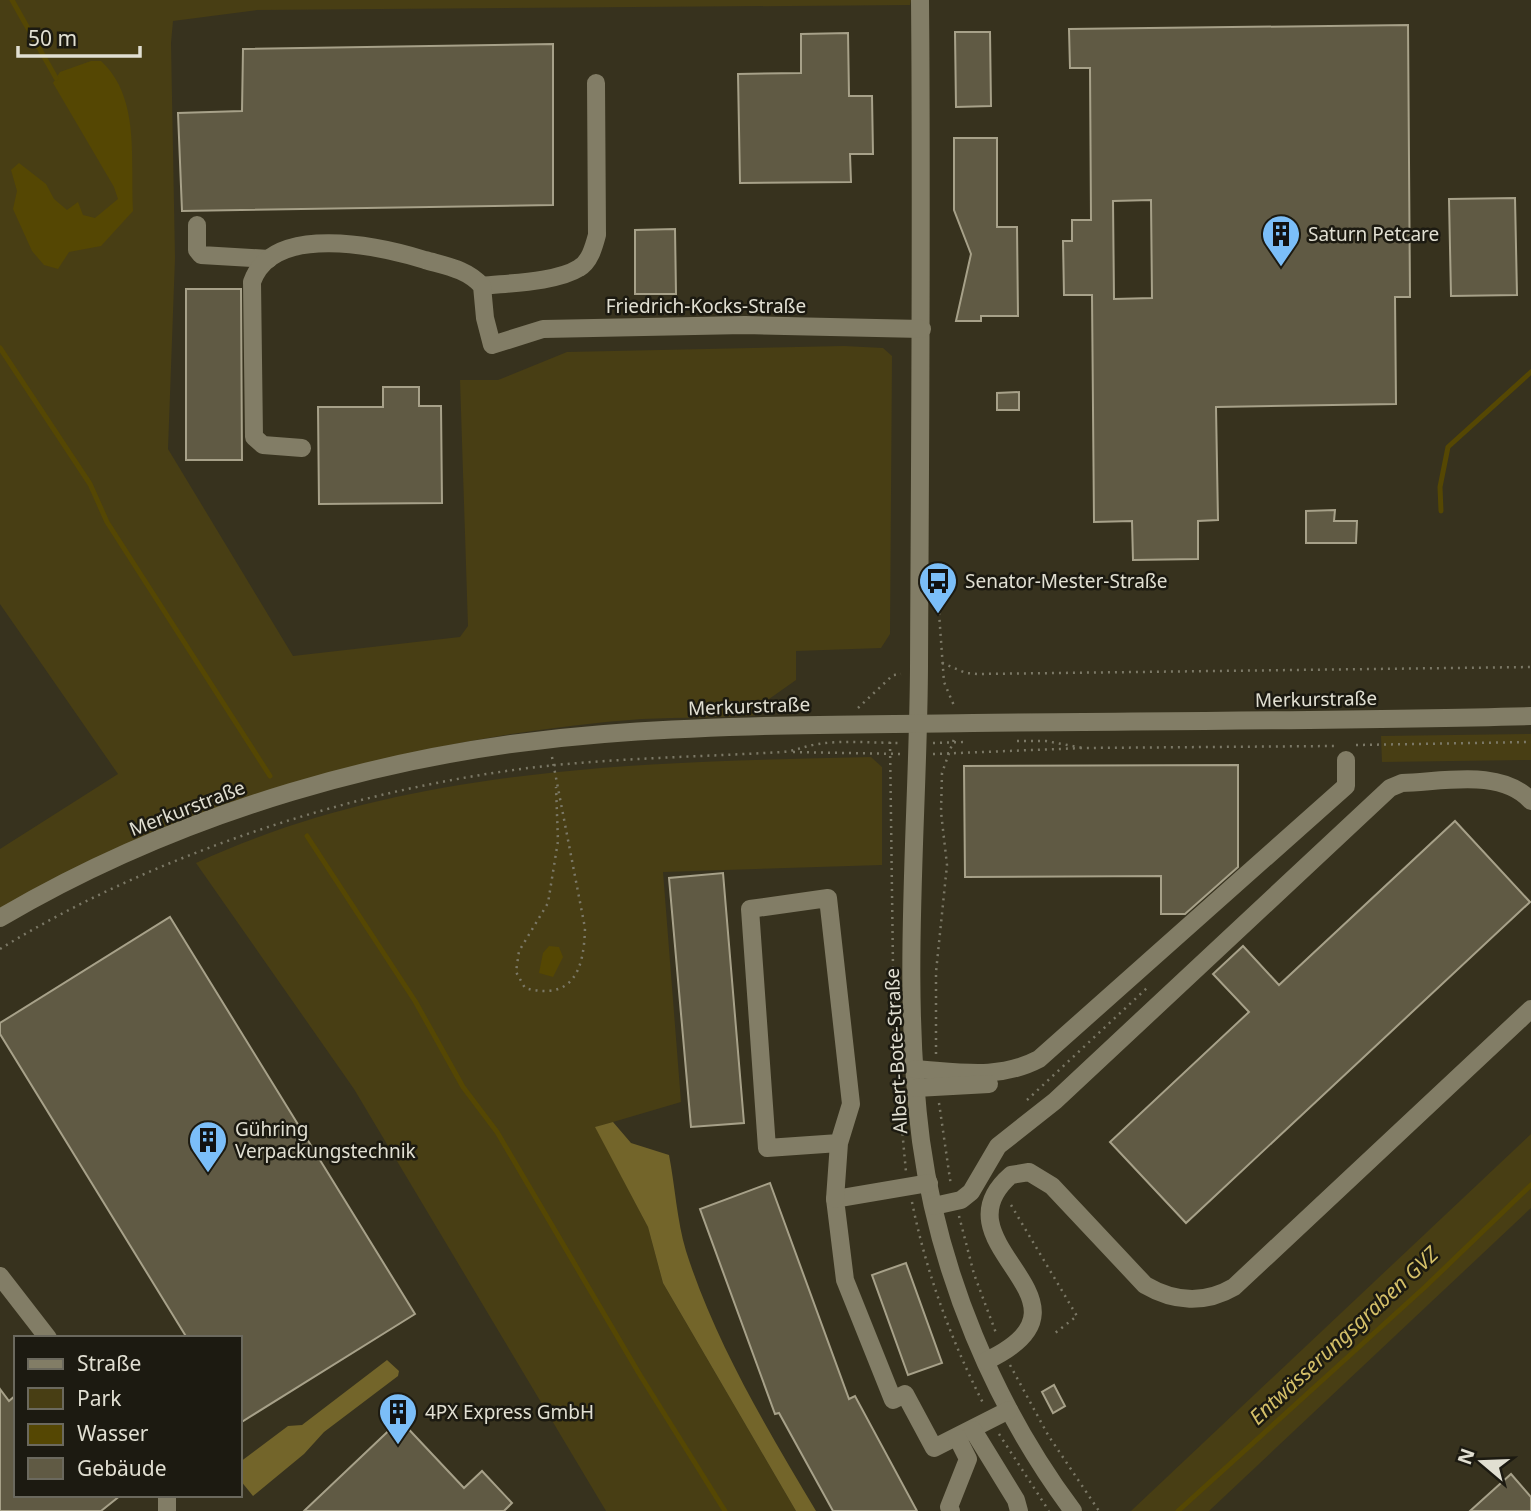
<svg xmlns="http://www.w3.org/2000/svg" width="1531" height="1511" font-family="'Noto Sans',sans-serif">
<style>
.green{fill:#483e14}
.forest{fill:#73652a}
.water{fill:#554703}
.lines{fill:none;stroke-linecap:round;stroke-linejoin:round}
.stream{stroke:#554703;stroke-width:5}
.building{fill:#605a44;stroke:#a7a189;stroke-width:2;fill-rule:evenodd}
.path{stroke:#7b7866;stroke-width:2.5;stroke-dasharray:2 5;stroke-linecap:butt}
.minor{stroke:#827d66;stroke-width:18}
.labels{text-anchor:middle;stroke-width:5;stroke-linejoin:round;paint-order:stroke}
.poi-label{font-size:19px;fill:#e1dfd2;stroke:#1c1a11;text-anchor:start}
.street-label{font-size:19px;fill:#e1dfd2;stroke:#1c1a11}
.water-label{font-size:21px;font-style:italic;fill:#d4bf68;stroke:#1c1a11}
</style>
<rect width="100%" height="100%" fill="#37321e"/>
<g class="green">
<path d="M0,0H911L910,5L257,10L173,21L171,43L175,258L168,449L293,656L460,637L468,626L460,380H498L567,352L844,346L883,348L892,356L890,634L881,648L796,651V680L762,704L759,715C720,718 681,717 642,719C416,736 197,798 0,909V849L118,774L0,604Z"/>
<polygon points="1531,734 1531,760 1382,762 1381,736"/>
<path d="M871,757L882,767V865L663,872L681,1102L596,1127L648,1227L663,1283L796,1511H606L354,1089L196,863C405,766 644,762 871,757Z"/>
<polygon points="1531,1134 1531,1208 1209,1511 1131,1511"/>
</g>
<g class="forest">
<path d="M613,1122L631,1143L669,1155C675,1186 677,1221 686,1251C715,1342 767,1429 816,1511H796L663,1283L648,1227L595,1127Z"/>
<polygon points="387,1360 399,1371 398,1376 324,1432 304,1454 253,1496 240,1480 240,1462 288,1426 302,1425"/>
</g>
<g class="water">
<path d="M91,61H101C141,98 130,160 133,211L101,246L69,252L58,269L44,265L32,251L13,209L17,191L11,170L19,163L46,184L54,199L67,210L78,202L83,215L95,218L118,199L114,187L53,83L60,72Z"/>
<polygon points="549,946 559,947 563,957 553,977 539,973 543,953"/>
</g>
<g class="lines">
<g class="stream">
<polyline points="12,0 56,78"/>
<polyline points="0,348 90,484 107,522 270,776"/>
<polyline points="1441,511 1440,487 1448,447 1531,372"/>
<polyline points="307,836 415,1001 463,1087 497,1132 640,1375 725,1511"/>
<polyline points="1178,1511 1425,1287 1531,1185"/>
</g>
</g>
<g class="building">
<path d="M1408,25L1410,297H1395L1396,404L1216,407L1218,520L1198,521V559L1133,560L1132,521L1094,522L1092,295H1064L1063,241H1072V220H1091L1090,68H1070L1069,29ZM1151,200L1152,298L1114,299L1113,201Z"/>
<polygon points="955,32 990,32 991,106 956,107"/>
<polygon points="848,33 849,96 872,96 873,154 850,154 851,182 740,183 738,74 801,73 801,34"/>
<polygon points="553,44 553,205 182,211 178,113 242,111 243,49"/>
<polygon points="954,138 997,138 997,227 1017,227 1018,316 981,316 981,321 956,321 971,254 954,210"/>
<polygon points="1515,198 1517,295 1451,296 1449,199"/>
<polygon points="675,229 676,294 635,294 635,230"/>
<polygon points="186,289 241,289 242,460 186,460"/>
<polygon points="383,387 419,387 419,406 441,406 442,503 319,504 318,407 383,407"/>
<polygon points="1019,392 1019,410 997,410 997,393"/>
<polygon points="1335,510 1334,521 1357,521 1356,543 1306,543 1306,511"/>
<polygon points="1238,765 1238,867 1185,914 1161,914 1161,876 965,877 964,766"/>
<polygon points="1455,821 1530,902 1186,1223 1110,1142 1249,1012 1213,974 1243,946 1279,985"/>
<polygon points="723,873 744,1123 691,1127 669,878"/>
<polygon points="170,917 415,1314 240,1423 240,1338 187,1338 0,1034 0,1023"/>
<polygon points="770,1183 849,1399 855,1396 917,1511 833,1511 779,1413 775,1414 700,1209"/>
<polygon points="906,1263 942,1363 908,1375 872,1275"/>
<polygon points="1054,1385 1065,1406 1053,1413 1042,1392"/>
<polygon points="0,1389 9,1401 16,1395 16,1495 121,1495 101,1511 0,1511"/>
<polygon points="400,1420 464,1488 482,1471 512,1503 504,1511 304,1511"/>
<polygon points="1511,1474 1531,1497 1531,1511 1470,1511"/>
</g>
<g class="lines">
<g class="path">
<polyline points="938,599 944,682 955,708"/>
<polyline points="942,663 966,673 978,674 1531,667"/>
<polyline points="858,708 893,675 901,674"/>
<polyline points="1017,741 1046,741 1083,748"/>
<polyline points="890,742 894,1042 906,1172"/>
<polyline points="933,743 965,742"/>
<polyline points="1356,745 1531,742"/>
<polyline points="793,752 901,754"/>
<polyline points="933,754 1083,748 1335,746"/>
<path d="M552,757L585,928C584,970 573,1001 525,988L516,972L519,951L548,903L558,841L556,787"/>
<path d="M0,949C154,854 349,791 528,768C612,758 697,757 782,752C795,751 805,746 818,744C844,740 875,743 902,743"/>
<polyline points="936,1054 936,972 947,865 941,812 942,773 954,739"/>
<polyline points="1027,1100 1148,987"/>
<polyline points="939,1103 951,1186"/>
<path d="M912,1202C926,1272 951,1340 983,1403"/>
<polyline points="1011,1205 1077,1316 1055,1333"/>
<polyline points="959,1216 974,1274 996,1333"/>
<polyline points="1010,1365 1048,1435 1099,1511"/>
<polyline points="999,1434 1049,1511"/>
</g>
<g class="minor">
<path d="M920,0C922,223 920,445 919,668C918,825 901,985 921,1141C939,1273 994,1405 1073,1511"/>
<polyline points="197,225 197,250 201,255 269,259"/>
<path d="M482,286C509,283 557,282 579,268C590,262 594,246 597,235L596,83"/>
<path d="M302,448L263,445L254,437L252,282C273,222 380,246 425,260C446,266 467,269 482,286L485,318L492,345L543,329L745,325L922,329"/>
<path d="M0,918C182,811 394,750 604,734C727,724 850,725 973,723C1159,721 1345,721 1531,716"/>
<path d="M915,1069C960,1072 999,1080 1039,1059L1346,786V760"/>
<polyline points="916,1088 989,1084"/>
<polyline points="929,1183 835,1199 845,1280 893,1400 905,1394 934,1448 1009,1410"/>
<polyline points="835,1199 839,1143 851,1104 828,898 750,909 767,1148 839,1143"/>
<path d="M934,1206L961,1200L971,1192L998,1146L1055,1101L1390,788L1402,783C1443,782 1501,768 1531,801"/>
<polyline points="0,1276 48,1338"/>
<path d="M986,1361C1114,1301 930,1245 1011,1175L1029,1172L1052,1186L1145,1285C1174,1302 1205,1304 1234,1287L1531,1009"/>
<polyline points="973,1430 1016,1500 1019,1511"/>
<polyline points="167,1511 167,1495"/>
<polyline points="951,1511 949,1507 968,1459 957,1437"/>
</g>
</g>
<defs>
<symbol id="building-pin" viewBox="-11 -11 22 30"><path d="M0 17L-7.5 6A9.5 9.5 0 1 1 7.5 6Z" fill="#7bbef8" stroke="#1c1a11"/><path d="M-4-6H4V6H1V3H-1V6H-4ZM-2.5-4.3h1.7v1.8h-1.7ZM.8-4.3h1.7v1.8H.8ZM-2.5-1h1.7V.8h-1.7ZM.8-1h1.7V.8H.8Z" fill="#111"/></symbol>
<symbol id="bus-pin" viewBox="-11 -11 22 30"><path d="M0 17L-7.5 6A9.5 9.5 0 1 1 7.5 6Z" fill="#7bbef8" stroke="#1c1a11"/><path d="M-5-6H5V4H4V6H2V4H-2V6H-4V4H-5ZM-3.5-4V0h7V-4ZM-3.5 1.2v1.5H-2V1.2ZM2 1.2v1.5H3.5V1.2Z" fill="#111"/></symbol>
</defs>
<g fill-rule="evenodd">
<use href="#building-pin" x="1259" y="212" width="44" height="60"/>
<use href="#bus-pin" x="916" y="559" width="44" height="60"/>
<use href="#building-pin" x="186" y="1118" width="44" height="60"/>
<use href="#building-pin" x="376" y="1390" width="44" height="60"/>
</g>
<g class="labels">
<g class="poi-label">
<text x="1308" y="241">Saturn Petcare</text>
<text x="965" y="588">Senator-Mester-Straße</text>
<text x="235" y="1136">Gühring<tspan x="235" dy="22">Verpackungstechnik</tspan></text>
<text x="425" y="1419">4PX Express GmbH</text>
</g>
<g class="street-label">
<text x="706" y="313">Friedrich-Kocks-Straße</text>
<text transform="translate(1316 699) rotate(-1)" y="7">Merkurstraße</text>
<text transform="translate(749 706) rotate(-2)" y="7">Merkurstraße</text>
<text transform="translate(187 808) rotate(-21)" y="7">Merkurstraße</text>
<text transform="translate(896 1051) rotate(-93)" y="7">Albert-Bote-Straße</text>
</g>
<g class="water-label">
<text transform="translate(1344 1336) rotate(-43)" y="7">Entwässerungsgraben GVZ</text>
</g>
</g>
<rect x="14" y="1336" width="228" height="161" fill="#1c1a11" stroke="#6b695e" stroke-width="2"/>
<rect x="28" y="1359" width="35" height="10" fill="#827d66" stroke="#6b695e" stroke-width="2"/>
<text x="77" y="1371" font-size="21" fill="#e1dfd2">Straße</text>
<rect x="28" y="1388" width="35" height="21" fill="#483e14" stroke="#6b695e" stroke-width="2"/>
<text x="77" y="1406" font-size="21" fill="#e1dfd2">Park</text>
<rect x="28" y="1424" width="35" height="21" fill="#554703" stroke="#6b695e" stroke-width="2"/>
<text x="77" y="1441" font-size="21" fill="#e1dfd2">Wasser</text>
<rect x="28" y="1458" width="35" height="21" fill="#605a44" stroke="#6b695e" stroke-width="2"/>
<text x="77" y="1476" font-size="21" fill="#e1dfd2">Gebäude</text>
<g transform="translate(1482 1462) rotate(289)" stroke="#1c1a11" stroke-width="5" paint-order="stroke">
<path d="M0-5L12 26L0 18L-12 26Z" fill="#e1dfd2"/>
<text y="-10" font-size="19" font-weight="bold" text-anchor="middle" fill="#e1dfd2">N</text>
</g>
<path d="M18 46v10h122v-10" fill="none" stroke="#e1dfd2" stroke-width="3.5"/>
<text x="28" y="46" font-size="21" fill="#e1dfd2" stroke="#1c1a11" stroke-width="5" paint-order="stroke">50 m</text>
</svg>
